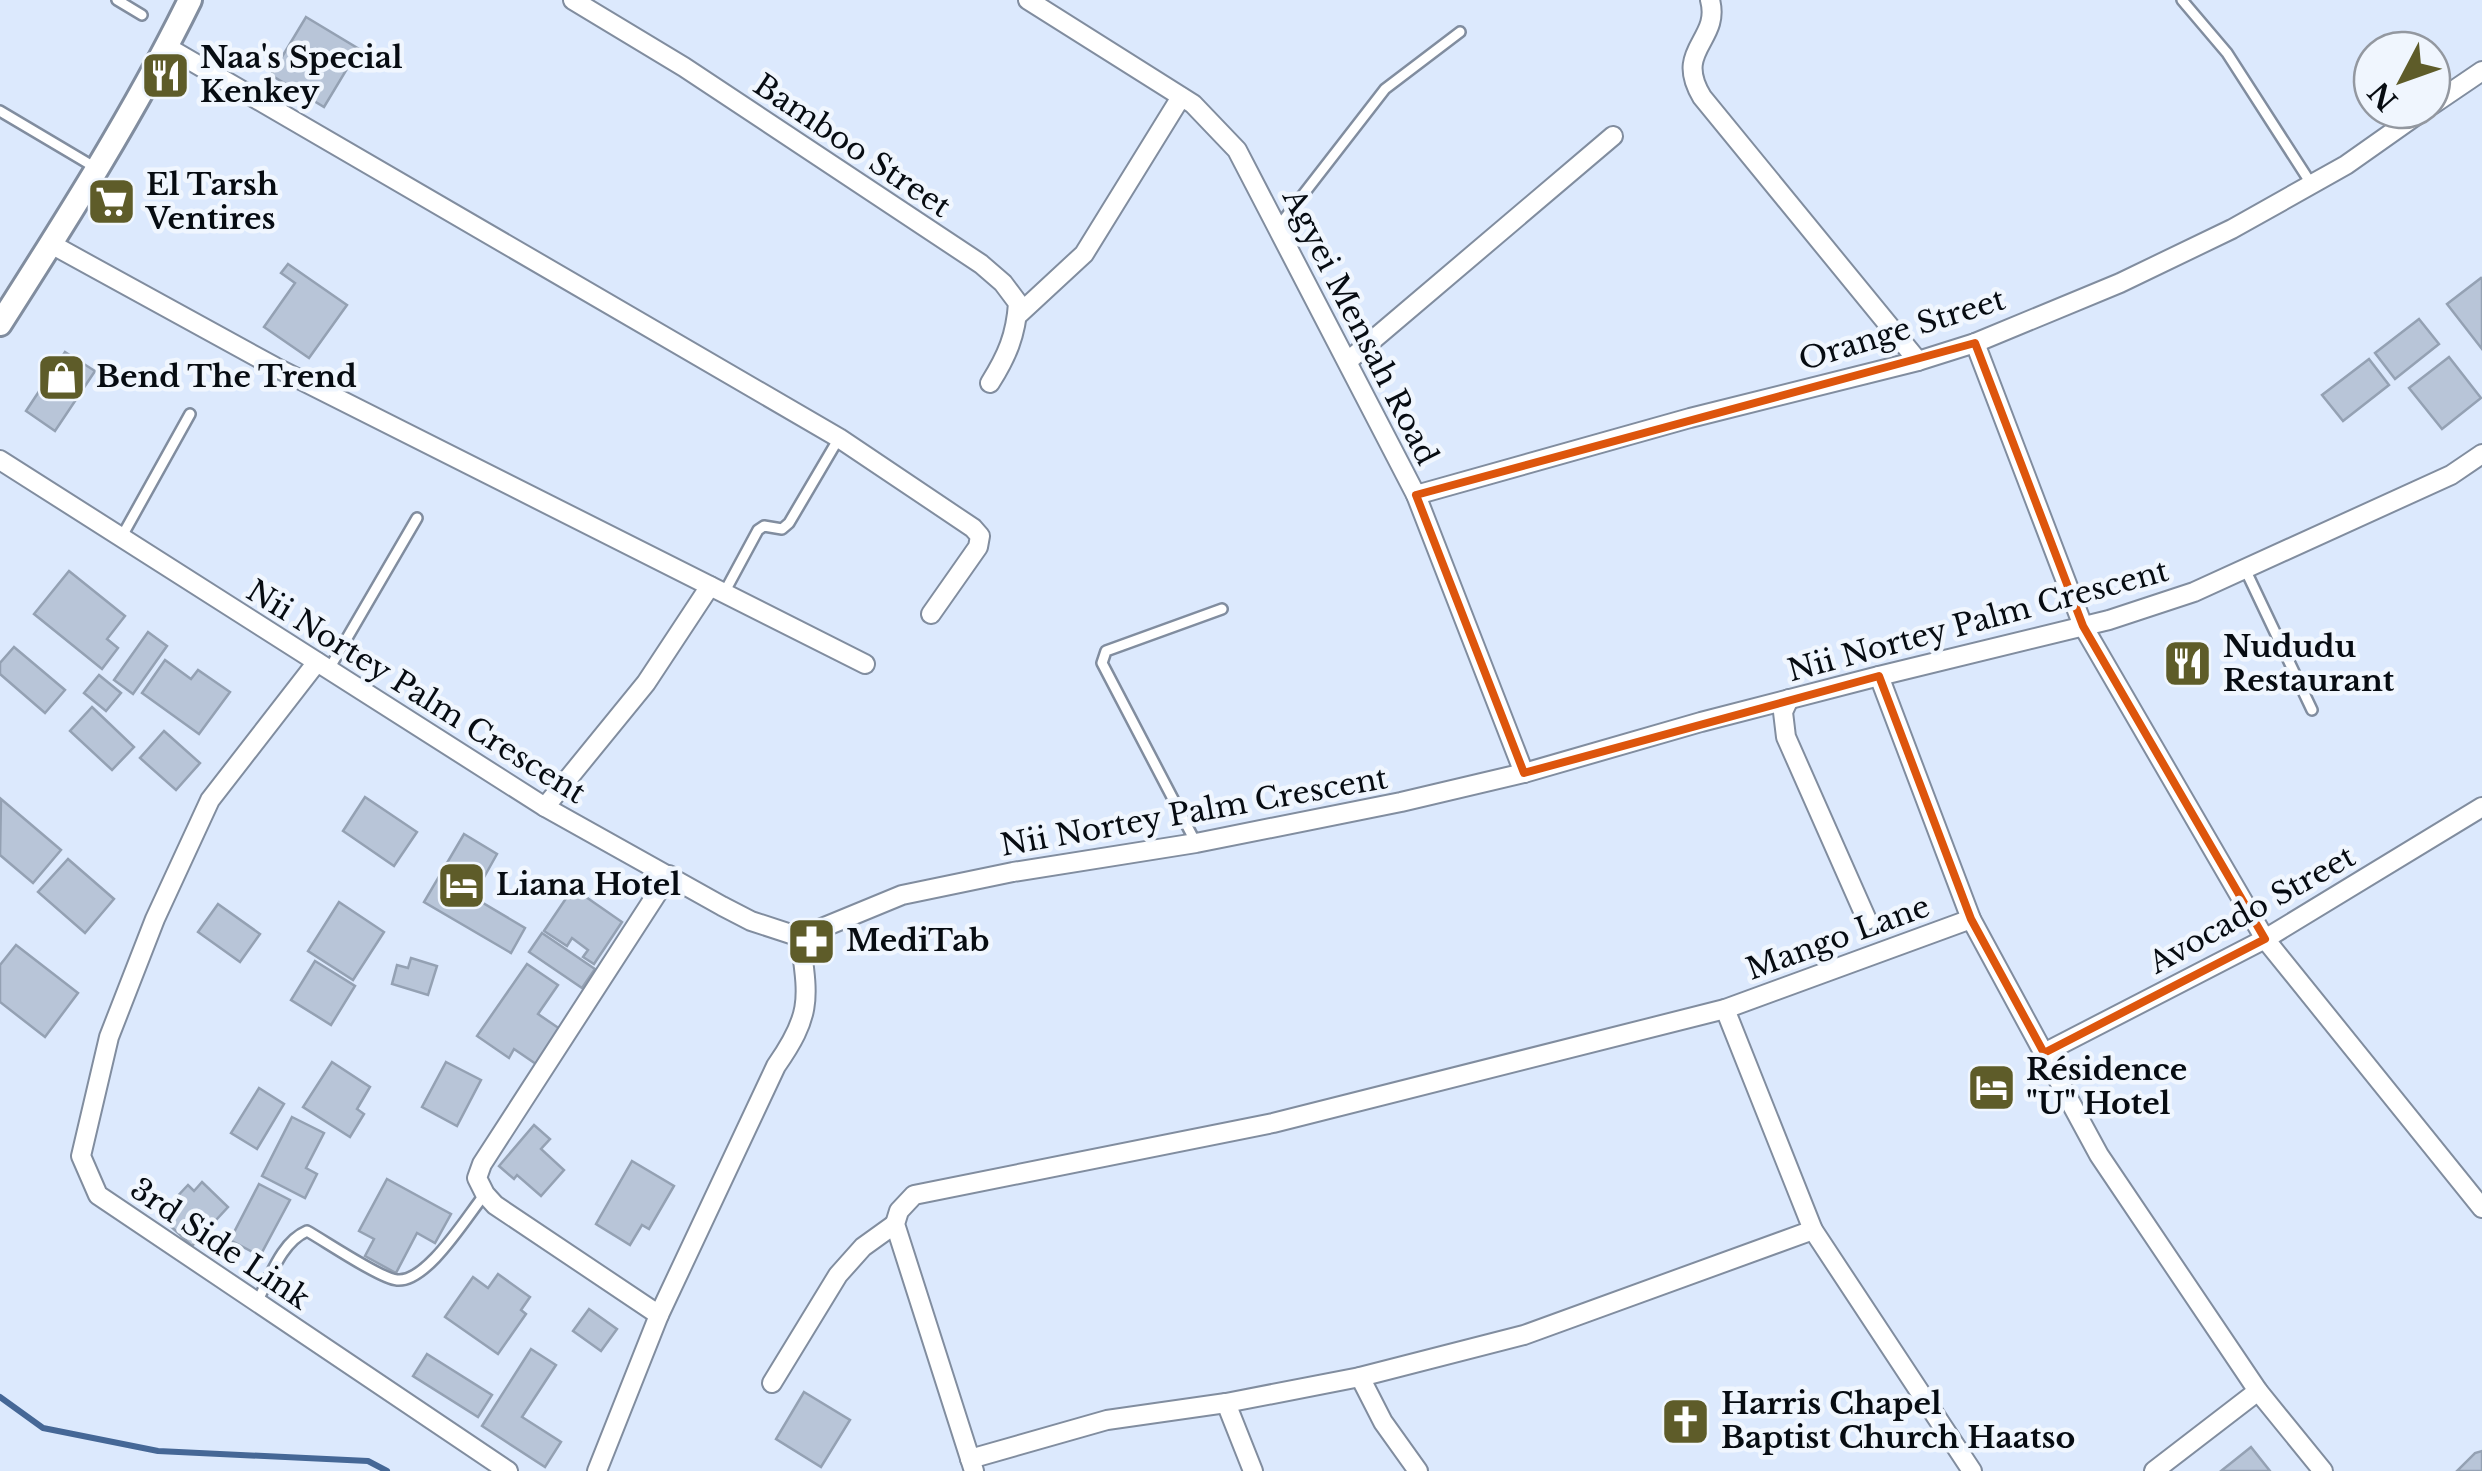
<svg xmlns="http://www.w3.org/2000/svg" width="2482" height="1471" font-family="'Libre Baskerville',serif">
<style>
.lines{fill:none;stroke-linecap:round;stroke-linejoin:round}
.stream{stroke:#456796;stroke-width:6}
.building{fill:#b8c5d8;stroke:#94a1b3;stroke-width:2.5}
.service-casing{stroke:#818d9f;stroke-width:14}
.minor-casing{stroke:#818d9f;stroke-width:22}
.tertiary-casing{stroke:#818d9f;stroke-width:28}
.service{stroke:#fff;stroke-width:9}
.minor{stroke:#fff;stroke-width:18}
.tertiary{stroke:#fff;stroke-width:22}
.marked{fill:none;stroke:#dd550c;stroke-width:8;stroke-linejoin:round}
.labels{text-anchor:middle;stroke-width:9;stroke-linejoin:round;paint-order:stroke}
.poi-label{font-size:30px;font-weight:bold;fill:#070c12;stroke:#f0f6fe;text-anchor:start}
.street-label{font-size:30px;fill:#070c12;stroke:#f0f6fe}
</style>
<rect width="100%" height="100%" fill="#dce9fd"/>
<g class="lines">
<polyline class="stream" points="0,1397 43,1428 158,1451 368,1461 387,1471"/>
</g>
<g class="building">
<polygon points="306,17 359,49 324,107 271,75"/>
<polygon points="288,264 347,305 309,358 264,327 295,283 281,273"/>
<polygon points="2481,278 2482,279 2482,349 2447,304"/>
<polygon points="2419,319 2439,344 2395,379 2375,353"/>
<polygon points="65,352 95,371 55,431 26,411"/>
<polygon points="2449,357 2481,398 2442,429 2409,388"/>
<polygon points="2369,359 2389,385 2343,421 2322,395"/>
<polygon points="69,571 125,616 107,639 118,648 102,669 34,614"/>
<polygon points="148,632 167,646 133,694 114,680"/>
<polygon points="14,647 65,690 45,713 0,674 0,663"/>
<polygon points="165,660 191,679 198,670 230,692 199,734 142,693"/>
<polygon points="99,675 121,693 106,711 84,693"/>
<polygon points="92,707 134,747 112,770 70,731"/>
<polygon points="164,731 200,763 176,790 140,758"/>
<polygon points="365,797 417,832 394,866 343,831"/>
<polygon points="1,799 61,850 33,883 0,855"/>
<polygon points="464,834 497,854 473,897 525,928 511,953 424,902"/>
<polygon points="68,859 114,899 85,933 38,892"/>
<polygon points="573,888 622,922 594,964 583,957 588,950 572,938 567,946 544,931"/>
<polygon points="339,902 384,932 353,980 308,951"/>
<polygon points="218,904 260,934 240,962 198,932"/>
<polygon points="542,933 595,969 582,988 529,952"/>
<polygon points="16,945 78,993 45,1037 0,1002 0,965"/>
<polygon points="411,958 437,966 428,995 392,984 397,965 408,968"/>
<polygon points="315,961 355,986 331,1025 291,1000"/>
<polygon points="527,964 558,985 538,1014 560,1029 536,1064 514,1049 509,1058 477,1036"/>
<polygon points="332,1062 370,1087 357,1109 364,1114 350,1137 303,1107"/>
<polygon points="446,1062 481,1080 457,1126 422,1107"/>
<polygon points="259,1088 284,1104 257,1149 231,1133"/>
<polygon points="292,1117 324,1133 306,1168 317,1174 305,1198 262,1176"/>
<polygon points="534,1125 550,1139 541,1149 564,1170 541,1196 517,1175 514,1179 499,1166"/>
<polygon points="632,1161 674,1186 649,1229 642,1225 630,1245 596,1224"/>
<polygon points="387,1179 451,1214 435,1243 417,1233 396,1273 365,1256 374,1239 359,1231"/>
<polygon points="202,1182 228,1207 192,1246 166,1222 178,1208 172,1202 188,1185 194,1191"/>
<polygon points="259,1184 290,1200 260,1256 230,1240"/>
<polygon points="498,1274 530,1297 521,1310 526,1314 498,1354 445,1317 473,1277 488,1288"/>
<polygon points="589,1309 617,1329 601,1351 573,1331"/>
<polygon points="531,1349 556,1365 522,1417 561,1442 545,1467 482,1426"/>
<polygon points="427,1354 492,1395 478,1417 413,1376"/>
<polygon points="804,1392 850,1420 821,1467 776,1439"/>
<polygon points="2251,1447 2270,1471 2221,1471"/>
<polygon points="2482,1451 2482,1471 2457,1471 2475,1453"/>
</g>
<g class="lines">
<defs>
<g id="service">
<polyline points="117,0 142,15"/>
<polyline points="2182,0 2227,53 2312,185"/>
<polyline points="0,111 96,168"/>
<polyline points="1278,227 1385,89 1460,32"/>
<polyline points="121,538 190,414"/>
<polyline points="2245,569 2312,710"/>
<polyline points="724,593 758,530 764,526 782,529 789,523 839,438"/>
<polyline points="329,669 417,518"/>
<polyline points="1196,843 1102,663 1106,651 1222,609"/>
<path d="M257,1302C270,1278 281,1242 307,1231C325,1241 381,1279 397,1280C427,1283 467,1216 485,1194"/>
</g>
<g id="minor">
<path d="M573,0L684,67L981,264L1003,283L1018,303C1016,335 1007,356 990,383"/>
<polyline points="1028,0 1193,104 1237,150 1416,495 1524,773"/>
<path d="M1710,0C1721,41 1673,49 1702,97L1918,361"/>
<polyline points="167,47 839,438 973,528 980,536 978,547 931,614"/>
<polyline points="2432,105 2482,71"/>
<polyline points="51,244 275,367 865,664"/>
<polyline points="1017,316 1084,254 1181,97"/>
<polyline points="1975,343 2083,626 2265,939 2482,1208"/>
<polyline points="1348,361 1613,136"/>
<polyline points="0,460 545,807 722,906 751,921 800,937 902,895 1013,872 1196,843 1401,802 1524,773 1701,722 1879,676 2109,620 2194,592 2451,475 2482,454"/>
<polyline points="1416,495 1690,418 1918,361 1975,343 2120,283 2232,229 2346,165 2424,110"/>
<polyline points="317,662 210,800 155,919 109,1037 81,1156 98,1195 508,1471"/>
<polyline points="1879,676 1971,919 2099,1155 2258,1391 2323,1471"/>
<polyline points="1789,699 1783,712 1786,737 1867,920"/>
<polyline points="545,807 646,683 710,586"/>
<path d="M669,875L482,1164L477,1178L485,1194L495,1205L659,1315L776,1066C813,1013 808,998 800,937"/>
<polyline points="1725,1009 1813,1230 1972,1471"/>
<polyline points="2044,1053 2265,939 2482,807"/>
<polyline points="1360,1377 1383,1422 1418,1471"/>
<polyline points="772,1383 838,1275 863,1247 895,1224"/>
<polyline points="1226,1403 1253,1471"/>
<polyline points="970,1459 1107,1420 1226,1403 1360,1377 1524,1335 1813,1230"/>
<polyline points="597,1471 659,1315"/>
<polyline points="974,1471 895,1224 899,1211 914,1195 1273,1123 1725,1009 1971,919"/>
<polyline points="2154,1471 2258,1391"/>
</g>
<path id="tertiary" d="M0,324C67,219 135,112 190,0"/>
</defs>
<use href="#service" class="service-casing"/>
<use href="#minor" class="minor-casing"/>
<use href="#tertiary" class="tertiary-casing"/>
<use href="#service" class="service"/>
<use href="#minor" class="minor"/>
<use href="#tertiary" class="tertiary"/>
</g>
<path class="marked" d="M1975,343L2083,626L2265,939L2044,1053L1971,919L1879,676L1524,773L1416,495Z"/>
<defs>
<symbol id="restaurant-square" viewBox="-11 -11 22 22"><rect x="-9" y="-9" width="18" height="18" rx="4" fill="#5e5c29" stroke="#f0f6fe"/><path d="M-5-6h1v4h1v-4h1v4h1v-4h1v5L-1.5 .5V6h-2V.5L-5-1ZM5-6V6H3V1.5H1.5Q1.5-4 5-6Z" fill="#fff"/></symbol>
<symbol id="supermarket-square" viewBox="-11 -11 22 22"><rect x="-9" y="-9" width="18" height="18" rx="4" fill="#5e5c29" stroke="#f0f6fe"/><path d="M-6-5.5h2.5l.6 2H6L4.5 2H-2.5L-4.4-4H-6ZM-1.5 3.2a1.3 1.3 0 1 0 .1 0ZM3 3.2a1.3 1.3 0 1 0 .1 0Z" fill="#fff"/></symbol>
<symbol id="shop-square" viewBox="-11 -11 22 22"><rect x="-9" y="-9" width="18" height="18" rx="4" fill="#5e5c29" stroke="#f0f6fe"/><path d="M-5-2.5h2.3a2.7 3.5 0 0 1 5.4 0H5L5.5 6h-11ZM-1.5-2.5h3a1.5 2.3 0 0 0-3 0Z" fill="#fff"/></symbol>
<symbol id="hotel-square" viewBox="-11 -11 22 22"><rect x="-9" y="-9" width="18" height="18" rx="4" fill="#5e5c29" stroke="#f0f6fe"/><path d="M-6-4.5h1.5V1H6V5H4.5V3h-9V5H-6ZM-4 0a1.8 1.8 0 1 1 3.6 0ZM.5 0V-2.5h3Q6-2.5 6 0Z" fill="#fff"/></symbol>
<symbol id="pharmacy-square" viewBox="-11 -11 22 22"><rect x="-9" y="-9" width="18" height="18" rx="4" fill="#5e5c29" stroke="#f0f6fe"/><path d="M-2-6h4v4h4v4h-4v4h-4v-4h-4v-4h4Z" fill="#fff"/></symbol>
<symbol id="church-square" viewBox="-11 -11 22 22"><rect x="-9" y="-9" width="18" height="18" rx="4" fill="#5e5c29" stroke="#f0f6fe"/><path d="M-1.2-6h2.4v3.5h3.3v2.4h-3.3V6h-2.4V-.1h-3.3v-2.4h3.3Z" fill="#fff"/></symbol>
</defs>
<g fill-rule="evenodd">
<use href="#restaurant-square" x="138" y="48" width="55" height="55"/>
<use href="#supermarket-square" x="84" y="174" width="55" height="55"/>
<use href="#shop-square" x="34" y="350" width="55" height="55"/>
<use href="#restaurant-square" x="2160" y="636" width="55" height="55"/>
<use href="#hotel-square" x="434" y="858" width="55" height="55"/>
<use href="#pharmacy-square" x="784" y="914" width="55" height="55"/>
<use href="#hotel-square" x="1964" y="1060" width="55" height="55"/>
<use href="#church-square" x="1658" y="1394" width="55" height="55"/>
</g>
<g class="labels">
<g class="poi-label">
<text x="200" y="68">Naa's Special<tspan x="200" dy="34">Kenkey</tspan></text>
<text x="146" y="195">El Tarsh<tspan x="146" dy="34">Ventires</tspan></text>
<text x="96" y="387">Bend The Trend</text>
<text x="2223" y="657">Nududu<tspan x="2223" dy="34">Restaurant</tspan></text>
<text x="496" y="895">Liana Hotel</text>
<text x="846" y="951">MediTab</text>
<text x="2026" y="1080">Résidence<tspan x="2026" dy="34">"U" Hotel</tspan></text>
<text x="1721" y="1414">Harris Chapel<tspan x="1721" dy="34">Baptist Church Haatso</tspan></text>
</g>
<g class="street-label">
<text transform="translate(852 146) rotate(34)" y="10">Bamboo Street</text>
<text transform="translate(1360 327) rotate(63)" y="10">Agyei Mensah Road</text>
<text transform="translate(1902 330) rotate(-17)" y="10">Orange Street</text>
<text transform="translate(1978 621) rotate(-15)" y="10">Nii Nortey Palm Crescent</text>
<text transform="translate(416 692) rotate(32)" y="10">Nii Nortey Palm Crescent</text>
<text transform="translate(1194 812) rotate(-10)" y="10">Nii Nortey Palm Crescent</text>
<text transform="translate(2252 910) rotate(-29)" y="10">Avocado Street</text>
<text transform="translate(1838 938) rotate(-20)" y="10">Mango Lane</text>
<text transform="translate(220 1244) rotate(34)" y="10">3rd Side Link</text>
</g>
</g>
<g transform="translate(2402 80) rotate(229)"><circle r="48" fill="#f0f6fe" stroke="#9398a0" stroke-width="2.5"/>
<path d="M0-8L18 38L0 25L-18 38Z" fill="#5e5c29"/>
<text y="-15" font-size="28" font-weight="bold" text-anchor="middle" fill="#070c12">N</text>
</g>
</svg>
